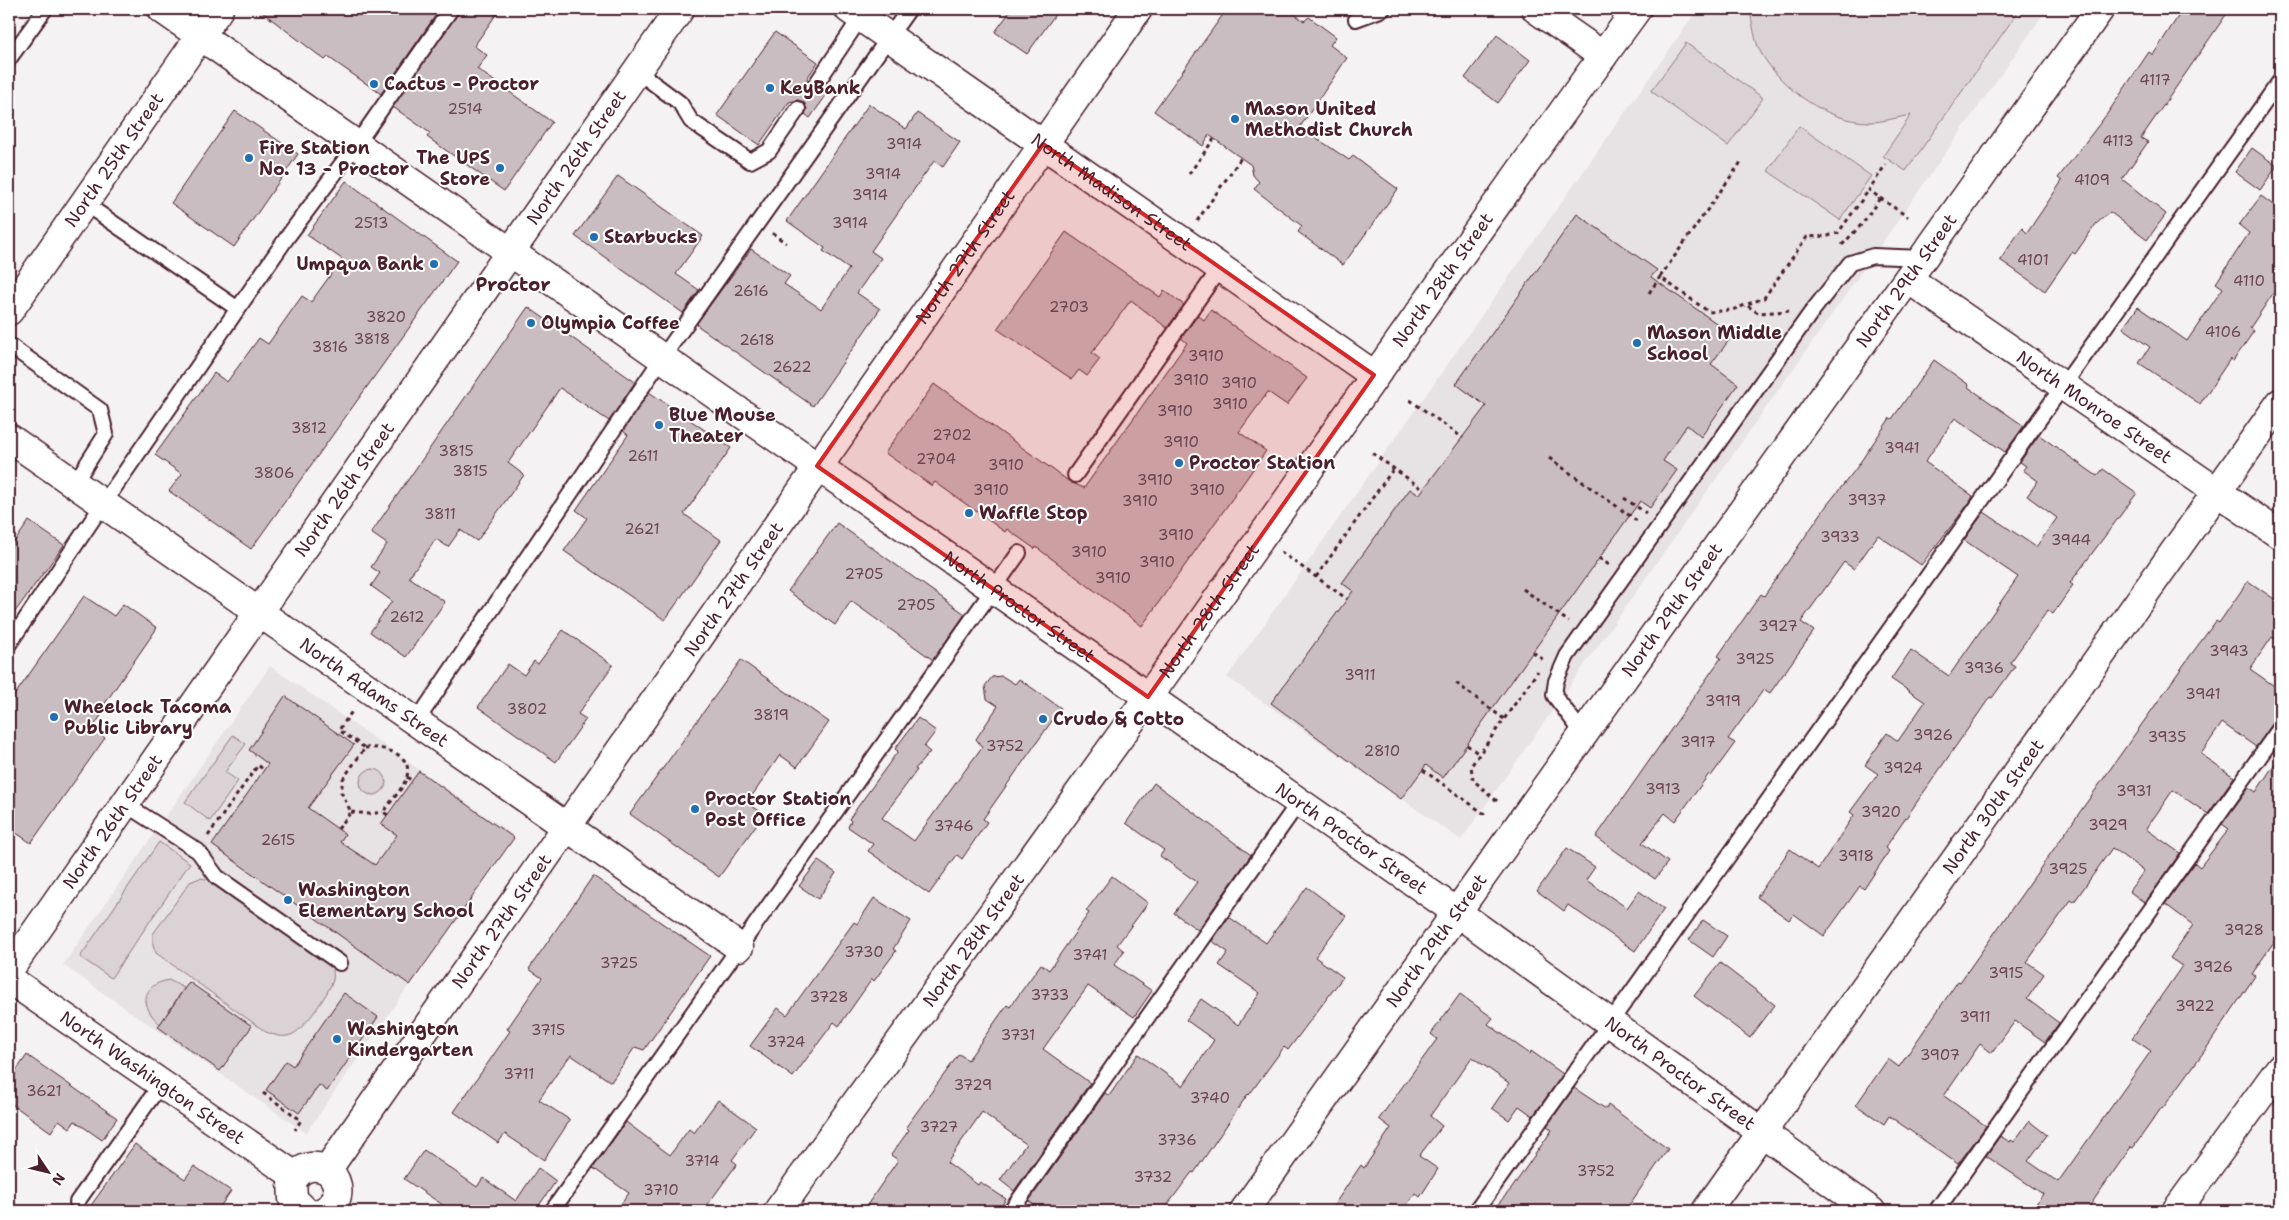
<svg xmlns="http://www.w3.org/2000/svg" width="2289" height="1220" font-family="'Shantell Sans',sans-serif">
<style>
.built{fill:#e7e2e3}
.green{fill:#dbd2d5;stroke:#927880}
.building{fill:#cabdc1;stroke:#4a1f2b}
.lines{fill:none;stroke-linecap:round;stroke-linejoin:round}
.lane-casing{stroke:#4a1f2b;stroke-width:18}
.street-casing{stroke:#4a1f2b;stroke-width:31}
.secondary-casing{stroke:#4a1f2b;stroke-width:31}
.path{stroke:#4a1f2b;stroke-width:3;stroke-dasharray:4 4;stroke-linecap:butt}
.lane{stroke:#fff;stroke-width:14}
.street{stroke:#fff;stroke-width:28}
.secondary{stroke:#fff;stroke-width:28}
.marked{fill:#d62828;fill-opacity:0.2;stroke:#d62828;stroke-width:4;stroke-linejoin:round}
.poi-dot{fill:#1f6fb2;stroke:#fff;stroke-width:2}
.labels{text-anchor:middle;stroke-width:4;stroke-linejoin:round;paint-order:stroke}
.number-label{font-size:15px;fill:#6a4650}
.poi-label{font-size:18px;font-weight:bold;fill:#4a1f2b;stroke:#fff;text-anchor:start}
.street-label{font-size:18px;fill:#4a1f2b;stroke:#fff}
.neighbourhood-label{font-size:19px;font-weight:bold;fill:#4a1f2b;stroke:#fff}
</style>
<rect width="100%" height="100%" fill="#f4f2f2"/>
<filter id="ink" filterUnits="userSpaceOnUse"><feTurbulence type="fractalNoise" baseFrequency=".02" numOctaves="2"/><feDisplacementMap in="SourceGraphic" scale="10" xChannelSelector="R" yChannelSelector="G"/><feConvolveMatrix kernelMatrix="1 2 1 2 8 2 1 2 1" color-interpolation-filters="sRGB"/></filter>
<g filter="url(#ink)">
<g class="built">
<polygon points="1698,9 2047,9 1461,840 1227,677"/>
<polygon points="270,666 513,835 306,1133 63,965"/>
</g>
<g class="green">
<path d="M1749,9H2020L1906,171L1883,156L1911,115C1898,117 1884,122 1870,122C1827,122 1782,89 1761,53C1754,41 1753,22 1749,9Z"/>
<polygon points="1686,43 1763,98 1728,146 1651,91"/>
<polygon points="1799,126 1871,176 1840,220 1768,171"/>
<polygon points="233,735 246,744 225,772 238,781 210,821 185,802"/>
<circle cx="373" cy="782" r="13"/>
<polygon points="159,842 190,863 111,978 80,957"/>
<path d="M200,878L213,880L332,964C333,969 334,974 333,980C329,993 305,1028 293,1034C283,1039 275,1035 266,1032L156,953L153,945V934L190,882Z"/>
<path d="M169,980L184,988L160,1024C140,1007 140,985 169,980Z"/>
</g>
<g class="building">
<polygon points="258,9 440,9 381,94 328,57 325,60"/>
<polygon points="460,9 500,9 474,46 487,55 477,69 552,122 504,191 427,137 430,133 393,107"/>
<polygon points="1012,9 1059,9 1027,54 995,32"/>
<polygon points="1227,9 1287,9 1304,21 1309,17 1336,37 1330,45 1347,58 1300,127 1349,160 1353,156 1398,189 1343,265 1298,232 1302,226 1254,189 1259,182 1253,175 1251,165 1209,135 1203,146 1154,111"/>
<polygon points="2183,9 2230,9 2141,138 2148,142 2122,179 2166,214 2147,240 2110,212 2096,224 2075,254 2072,252 2045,291 2000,260 2022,228 2027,233 2062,181 2058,178 2107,114 2149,52 2153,55"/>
<polygon points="775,32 818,62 807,78 808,87 815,93 823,89 828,93 810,118 805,114 807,109 803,102 798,100 789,102 759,145 717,115"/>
<polygon points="1497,35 1530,60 1498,103 1465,78"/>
<polygon points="869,104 906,129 917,113 960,142 943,167 934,161 871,251 881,258 857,293 880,309 813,406 698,326 697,323 751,249 790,276 784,284 821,309 849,269 823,251 825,248 787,221"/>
<polygon points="235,111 298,154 234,247 171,203"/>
<polygon points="2252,148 2277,166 2260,190 2235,172"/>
<polygon points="618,176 703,236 676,274 699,290 683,313 575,236"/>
<polygon points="346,181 457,261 251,549 169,491 182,474 155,455 214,373 227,382 259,338 268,344 302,296 311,302 342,259 307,235"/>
<polygon points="2261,196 2280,210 2280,283 2250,328 2254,331 2233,361 2230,359 2200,404 2139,363 2150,347 2123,328 2138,307 2187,341 2223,288 2216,283 2249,233 2239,225"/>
<polygon points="1577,214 1657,270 1651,277 1733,335 1711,364 1738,384 1701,437 1687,425 1663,461 1677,470 1650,508 1640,501 1443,778 1426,765 1401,799 1271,703 1353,591 1342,583 1410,489 1419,495 1486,406 1456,384"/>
<polygon points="1066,232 1160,297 1164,290 1184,305 1167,328 1131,300 1092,353 1100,359 1087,376 1079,370 1072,379 997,329"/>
<polygon points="528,307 635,382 609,421 560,388 508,463 524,475 477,541 460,530 448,547 436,539 409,577 445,602 406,657 370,632 392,601 371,586 380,573 371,567 387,544 371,533"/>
<polygon points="1211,310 1307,378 1287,405 1268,392 1239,432 1266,451 1142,626 1036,547 1035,549 1007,529 1005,532 935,482 932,486 885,453 934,384 1070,482 1084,488 1187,343 1181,338 1198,315 1204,320"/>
<polygon points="1934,360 1969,385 1968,387 2024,426 2005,452 1955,418 1925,462 1973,496 1970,502 1921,565 1878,535 1854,569 1844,562 1801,622 1814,631 1770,693 1764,689 1728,739 1735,743 1711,776 1709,774 1675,821 1665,813 1642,843 1668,862 1655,879 1596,837 1721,658 1718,656 1761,594 1764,596 1827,505 1855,470 1890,418 1892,419"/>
<polygon points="649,392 731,448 684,514 721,540 665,620 564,551 587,518 576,510 628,435 623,431"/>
<polygon points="2039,435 2097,476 2103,469 2137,493 2070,583 2073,585 2053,614 2048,610 2010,663 2015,666 1992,698 1990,697 1885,848 1889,851 1864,889 1860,886 1824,936 1794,914 1789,920 1757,897 1790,849 1818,869 1854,815 1850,812 1878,774 1865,765 1887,733 1898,741 1925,702 1891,679 1911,650 1949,676 2018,577 1964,540 1984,512 2036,547 2057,518 2027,496 2038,481 2023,470 2026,466 2020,462"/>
<polygon points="29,521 64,545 9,620 9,550"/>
<polygon points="837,523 965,614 933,660 851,601 835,625 788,591"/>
<polygon points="2248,581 2280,603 2280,643 2272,637 2250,669 2280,690 2280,717 2273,723 2256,747 2222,723 2201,754 2234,777 2208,814 2173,790 2146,829 2180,853 2145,903 2129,891 2144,871 2112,848 2074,902 2071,900 2027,962 2044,974 2027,999 2059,1023 2045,1042 2015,1021 1992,1053 1980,1044 1944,1096 1986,1126 1958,1164 1889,1116 1884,1124 1856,1105 1888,1059 1899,1067 1958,981 1960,982 2190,656 2216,621 2219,623"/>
<polygon points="84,596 114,616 123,604 157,628 101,709 104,711 92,729 105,738 31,843 9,828 9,703"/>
<polygon points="563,630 613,665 578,714 586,719 556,762 478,707 508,664 524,675 534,661 538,664"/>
<polygon points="741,660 829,722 797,767 780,755 747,803 764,814 719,877 630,814"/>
<polygon points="1002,676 1015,684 1019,679 1061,708 983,819 987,822 962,859 957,855 929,894 868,851 873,844 848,827 851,821 849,819 898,751 895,749 918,718 936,731 924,747 930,752 915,769 917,770 882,818 914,841 982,747 976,739 998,706 987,699 985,686 992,677"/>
<polygon points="285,696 354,745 308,808 345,834 340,842 375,865 397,835 381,824 419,771 514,838 410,985 212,845 268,764 249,750"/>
<polygon points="2280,756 2280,933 2252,974 2255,976 2208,1046 2163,1108 2162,1107 2133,1148 2131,1147 2086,1211 2031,1211 2043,1194 1986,1156 2000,1136 2010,1142 2011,1140 2014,1142 2029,1121 2047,1135 2028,1161 2058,1182 2151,1051 2132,1038 2182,966 2170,958 2193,925 2165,904 2195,863 2200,867 2229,829 2222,824 2249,787 2256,792"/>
<polygon points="1154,783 1251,855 1198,930 1174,913 1197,882 1160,856 1164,850 1126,823"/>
<polygon points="1567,848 1595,867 1586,880 1627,908 1639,891 1664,909 1635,951 1568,905 1564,911 1537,891"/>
<polygon points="818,861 836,873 818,899 799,886"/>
<polygon points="593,876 710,956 644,1050 635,1047 611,1082 571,1055 562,1066 539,1100 570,1120 544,1160 505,1134 498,1143 454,1112 510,1031 507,1029 542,978 529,969"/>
<polygon points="1112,876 1148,903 1117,945 1124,951 1114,965 1152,991 1134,1017 1088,986 1043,1049 1090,1083 1014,1191 1000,1180 1026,1144 982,1112 947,1162 978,1185 980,1182 1006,1199 998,1211 863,1211 898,1160 891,1155 909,1130 906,1127 959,1054 968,1060 1007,1005 1010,1007 1041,964 1049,970 1089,913 1086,911"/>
<polygon points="1307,887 1346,916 1315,957 1343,977 1288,1050 1284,1047 1249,1095 1248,1094 1194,1173 1192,1172 1163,1211 1042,1211 1029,1201 1105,1093 1109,1096 1138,1054 1183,1086 1214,1040 1186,1020 1201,999 1238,1025 1260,993 1219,965 1228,952 1212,941 1229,917 1266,943"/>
<polygon points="874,898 911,921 893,949 896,951 874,981 872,979 839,1026 834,1022 793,1077 750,1046 778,1008 787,1015 854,922 857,924"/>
<polygon points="1703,920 1727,936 1713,957 1689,940"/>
<polygon points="1720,963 1775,1005 1750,1038 1694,996"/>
<polygon points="189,982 252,1026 220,1071 158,1027"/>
<polygon points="344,993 378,1017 327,1091 319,1085 299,1113 266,1090 286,1061 293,1066"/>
<polygon points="1460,994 1493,1018 1488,1024 1530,1054 1531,1051 1563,1074 1533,1116 1519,1106 1509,1120 1492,1108 1509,1083 1472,1057 1430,1116 1442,1126 1419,1156 1438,1169 1420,1197 1415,1193 1403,1211 1330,1211 1361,1165 1364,1168 1391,1128 1379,1119 1437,1039 1431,1034"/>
<polygon points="27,1055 117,1118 102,1140 75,1121 70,1128 59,1120 51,1132 9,1102 9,1081"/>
<polygon points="1574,1088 1606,1109 1608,1105 1668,1149 1625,1211 1492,1211 1512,1188 1552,1130 1547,1126"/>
<polygon points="718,1100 756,1127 732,1160 737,1164 703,1211 616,1211 629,1193 593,1168 626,1122 670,1155 689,1129 694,1133"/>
<polygon points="135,1144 185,1179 194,1166 231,1191 217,1211 87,1211"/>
<polygon points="424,1150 477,1187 483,1178 516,1201 538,1168 556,1181 535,1211 452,1211 404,1179"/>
</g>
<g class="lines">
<defs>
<g id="lane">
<polyline points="1356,19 1383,9"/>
<polyline points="9,59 45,9"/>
<polyline points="637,71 680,103 691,121 750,161 769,151 798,109"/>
<polyline points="816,84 861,17"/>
<polyline points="84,203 238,309"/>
<polyline points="9,345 100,410 106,434 74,484"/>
<polyline points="1075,475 1220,268"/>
<polyline points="9,644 103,504 288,236 356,145 451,9"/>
<polyline points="416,722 662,358 909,9"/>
<polyline points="1584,735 1554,695 1556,681 1567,656 1810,314 1850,263 1873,256 1923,258"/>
<polyline points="125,804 198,851 217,877 340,963"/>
<polyline points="77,1202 161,1084"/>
<polyline points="552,1211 1019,553"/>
<polyline points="1011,1211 1299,802"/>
<polyline points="1476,1211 2280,81"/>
<polyline points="1936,1211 2280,728"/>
</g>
<g id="street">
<path id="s1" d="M849,9L1374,375"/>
<polyline points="1536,9 1603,56"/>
<path id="s2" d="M1908,279L2280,535"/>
<path id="s3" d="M9,311L219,9"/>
<path id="s4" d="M9,438L739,947"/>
<path id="s5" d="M9,979L295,1176"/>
<path id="s6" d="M327,1170C599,784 868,396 1138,9"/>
<path d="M305,1211L293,1199L292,1182C300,1166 315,1163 329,1171C341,1184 341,1203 324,1211"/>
<path id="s7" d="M778,1211C901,1040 1025,870 1147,699C1310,469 1471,237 1637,9"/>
<path id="s8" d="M1244,1211L2100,9"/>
<polyline points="2176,1211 2280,1068"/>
</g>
<g id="secondary">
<path id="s9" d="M162,9L1458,913L1871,1211"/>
<path id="s10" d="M9,970L680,9"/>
<path id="s11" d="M1706,1211L2280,403"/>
</g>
</defs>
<use href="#lane" class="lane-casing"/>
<use href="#street" class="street-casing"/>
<use href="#secondary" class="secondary-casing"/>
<g class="path">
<polyline points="1189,174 1214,139"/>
<polyline points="1880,198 1908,217"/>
<polyline points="1197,221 1241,158"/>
<polyline points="772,233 786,243"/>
<polyline points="1842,245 1862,224 1880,198 1869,190 1886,164"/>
<polyline points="1660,277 1741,162"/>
<polyline points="1649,293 1660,277 1709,312 1732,310 1764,298 1807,237 1828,236 1838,233 1869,190"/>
<polyline points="1748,306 1758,313 1789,311"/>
<polyline points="1410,400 1463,438"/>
<polyline points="1372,453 1424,490"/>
<polyline points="1549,458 1640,523"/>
<polyline points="1624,498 1646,513"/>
<polyline points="1281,552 1347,599"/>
<polyline points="1599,558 1609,565"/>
<polyline points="1316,577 1394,468"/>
<polyline points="1523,589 1569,622"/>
<polyline points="1533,652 1545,661"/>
<polyline points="1456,683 1504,719"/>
<polyline points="1467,745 1479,754"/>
<path d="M365,748C381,746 413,753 407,776C404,788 390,802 383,812L388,815"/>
<polyline points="1423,770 1486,815"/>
<polyline points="407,777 412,781"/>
<polyline points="1497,801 1473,780 1471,766 1538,671"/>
<polyline points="351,812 369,814 383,812"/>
<polyline points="338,829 351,812 341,792 343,779 365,748 339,730 353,710"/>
<polyline points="208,836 258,765 264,770"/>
<polyline points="263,1093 301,1120 295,1130"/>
</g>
<use href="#lane" class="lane"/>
<use href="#street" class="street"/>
<use href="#secondary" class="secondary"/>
</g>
</g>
<path class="marked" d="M1043,144L1374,375L1148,697L817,466Z"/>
<g class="poi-dot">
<circle cx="374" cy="84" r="5"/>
<circle cx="770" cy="88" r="5"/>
<circle cx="1235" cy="119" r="5"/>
<circle cx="249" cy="158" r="5"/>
<circle cx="500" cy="168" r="5"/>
<circle cx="594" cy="237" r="5"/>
<circle cx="434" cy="264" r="5"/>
<circle cx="531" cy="323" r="5"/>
<circle cx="1637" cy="343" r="5"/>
<circle cx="659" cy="425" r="5"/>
<circle cx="1179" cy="463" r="5"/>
<circle cx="969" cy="513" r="5"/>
<circle cx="54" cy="717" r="5"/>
<circle cx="1043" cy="719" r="5"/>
<circle cx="695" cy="809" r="5"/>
<circle cx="288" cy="900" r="5"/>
<circle cx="337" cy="1039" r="5"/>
</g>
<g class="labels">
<g class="number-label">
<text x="2155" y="85">4117</text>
<text x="465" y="114">2514</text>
<text x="2118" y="146">4113</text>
<text x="904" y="149">3914</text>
<text x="883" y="179">3914</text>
<text x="2092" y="185">4109</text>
<text x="870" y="200">3914</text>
<text x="371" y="228">2513</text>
<text x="850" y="228">3914</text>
<text x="2033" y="265">4101</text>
<text x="2249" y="286">4110</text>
<text x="751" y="296">2616</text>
<text x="1069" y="312">2703</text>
<text x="386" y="322">3820</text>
<text x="2223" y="337">4106</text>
<text x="372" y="344">3818</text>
<text x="757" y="345">2618</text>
<text x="330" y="352">3816</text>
<text x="1206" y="361">3910</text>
<text x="792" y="372">2622</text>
<text x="1191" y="385">3910</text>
<text x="1239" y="388">3910</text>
<text x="1230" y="409">3910</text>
<text x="1175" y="416">3910</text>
<text x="309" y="433">3812</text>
<text x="952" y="440">2702</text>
<text x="1181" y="447">3910</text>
<text x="1902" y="453">3941</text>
<text x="456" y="456">3815</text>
<text x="643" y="461">2611</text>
<text x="936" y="464">2704</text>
<text x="1006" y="470">3910</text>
<text x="470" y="476">3815</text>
<text x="274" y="478">3806</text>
<text x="1155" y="485">3910</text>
<text x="991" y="495">3910</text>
<text x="1207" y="495">3910</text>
<text x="1867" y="505">3937</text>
<text x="1140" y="506">3910</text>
<text x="440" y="519">3811</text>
<text x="642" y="534">2621</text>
<text x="1176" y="540">3910</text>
<text x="1840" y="542">3933</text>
<text x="2071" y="545">3944</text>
<text x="1089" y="557">3910</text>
<text x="1157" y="567">3910</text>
<text x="864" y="579">2705</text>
<text x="1113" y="583">3910</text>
<text x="916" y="610">2705</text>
<text x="407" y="622">2612</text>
<text x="1778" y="631">3927</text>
<text x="2229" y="656">3943</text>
<text x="1755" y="664">3925</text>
<text x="1984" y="673">3936</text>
<text x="1360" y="680">3911</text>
<text x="2203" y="699">3941</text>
<text x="1723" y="706">3919</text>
<text x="527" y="714">3802</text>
<text x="771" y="720">3819</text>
<text x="1933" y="740">3926</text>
<text x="2167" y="742">3935</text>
<text x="1698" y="747">3917</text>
<text x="1005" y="751">3752</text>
<text x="1382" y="756">2810</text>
<text x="1903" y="773">3924</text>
<text x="1663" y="794">3913</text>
<text x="2134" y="796">3931</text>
<text x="1881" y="817">3920</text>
<text x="2108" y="830">3929</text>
<text x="954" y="831">3746</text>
<text x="278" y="845">2615</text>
<text x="1856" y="861">3918</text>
<text x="2068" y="874">3925</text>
<text x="2244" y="935">3928</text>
<text x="864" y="957">3730</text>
<text x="1090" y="960">3741</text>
<text x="619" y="968">3725</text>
<text x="2213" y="972">3926</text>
<text x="2006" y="978">3915</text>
<text x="1050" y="1000">3733</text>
<text x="829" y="1002">3728</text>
<text x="2195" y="1011">3922</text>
<text x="1975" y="1022">3911</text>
<text x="548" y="1035">3715</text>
<text x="1018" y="1040">3731</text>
<text x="786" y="1047">3724</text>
<text x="1940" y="1060">3907</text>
<text x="519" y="1079">3711</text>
<text x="973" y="1090">3729</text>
<text x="44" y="1096">3621</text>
<text x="1210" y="1103">3740</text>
<text x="939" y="1132">3727</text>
<text x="1177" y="1145">3736</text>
<text x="702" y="1166">3714</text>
<text x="1596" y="1176">3752</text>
<text x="1153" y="1182">3732</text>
<text x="661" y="1195">3710</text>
</g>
<g class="poi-label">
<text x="384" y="90">Cactus - Proctor</text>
<text x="780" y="94">KeyBank</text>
<text x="1245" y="115">Mason United<tspan x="1245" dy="21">Methodist Church</tspan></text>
<text x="259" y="154">Fire Station<tspan x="259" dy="21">No. 13 - Proctor</tspan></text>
<text x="490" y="164" text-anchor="end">The UPS<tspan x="490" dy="21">Store</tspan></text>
<text x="604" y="243">Starbucks</text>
<text x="424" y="270" text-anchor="end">Umpqua Bank</text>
<text x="541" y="329">Olympia Coffee</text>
<text x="1647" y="339">Mason Middle<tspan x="1647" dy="21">School</tspan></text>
<text x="669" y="421">Blue Mouse<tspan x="669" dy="21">Theater</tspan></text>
<text x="1189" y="469">Proctor Station</text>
<text x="979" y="519">Waffle Stop</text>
<text x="64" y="713">Wheelock Tacoma<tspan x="64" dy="21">Public Library</tspan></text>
<text x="1053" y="725">Crudo &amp; Cotto</text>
<text x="705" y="805">Proctor Station<tspan x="705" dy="21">Post Office</tspan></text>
<text x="298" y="896">Washington<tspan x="298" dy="21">Elementary School</tspan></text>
<text x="347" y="1035">Washington<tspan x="347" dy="21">Kindergarten</tspan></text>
</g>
<g class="street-label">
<text dy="6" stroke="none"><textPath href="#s10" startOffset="991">North 26th Street</textPath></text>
<text dy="6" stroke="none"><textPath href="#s3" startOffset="184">North 25th Street</textPath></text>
<text dy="6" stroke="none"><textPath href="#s1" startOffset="320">North Madison Street</textPath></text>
<text dy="6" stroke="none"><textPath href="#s6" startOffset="1114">North 27th Street</textPath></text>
<text dy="6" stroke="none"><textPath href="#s7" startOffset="1144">North 28th Street</textPath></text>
<text dy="6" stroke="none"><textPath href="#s8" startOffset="1142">North 29th Street</textPath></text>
<text dy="6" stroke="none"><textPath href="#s2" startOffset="226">North Monroe Street</textPath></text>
<text dy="6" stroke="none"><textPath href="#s10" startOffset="586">North 26th Street</textPath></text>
<text dy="6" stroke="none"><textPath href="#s6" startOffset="709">North 27th Street</textPath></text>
<text dy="6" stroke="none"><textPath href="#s9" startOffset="1045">North Proctor Street</textPath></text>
<text dy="6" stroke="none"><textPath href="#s7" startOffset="739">North 28th Street</textPath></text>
<text dy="6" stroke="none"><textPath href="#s8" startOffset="738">North 29th Street</textPath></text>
<text dy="6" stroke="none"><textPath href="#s4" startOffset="445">North Adams Street</textPath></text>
<text dy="6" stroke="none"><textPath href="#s11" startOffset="496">North 30th Street</textPath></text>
<text dy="6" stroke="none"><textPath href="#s10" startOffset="181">North 26th Street</textPath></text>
<text dy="6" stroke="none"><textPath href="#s9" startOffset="1450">North Proctor Street</textPath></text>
<text dy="6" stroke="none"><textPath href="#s6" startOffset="304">North 27th Street</textPath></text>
<text dy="6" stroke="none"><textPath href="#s7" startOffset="334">North 28th Street</textPath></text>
<text dy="6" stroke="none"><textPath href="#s8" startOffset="332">North 29th Street</textPath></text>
<text dy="6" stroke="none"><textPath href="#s9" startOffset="1854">North Proctor Street</textPath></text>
<text dy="6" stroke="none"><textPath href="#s5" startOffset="174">North Washington Street</textPath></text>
</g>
<g class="neighbourhood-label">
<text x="513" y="291">Proctor</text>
</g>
</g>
<rect width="2289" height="1220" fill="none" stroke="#fff" stroke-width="30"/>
<rect x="15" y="15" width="2259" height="1190" fill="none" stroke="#4a1f2b" stroke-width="2" filter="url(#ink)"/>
<g transform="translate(48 1172) rotate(125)" stroke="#ffffff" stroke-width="4" paint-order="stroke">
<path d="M0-4L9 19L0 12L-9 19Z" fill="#4a1f2b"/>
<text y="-8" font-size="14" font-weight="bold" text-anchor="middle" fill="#4a1f2b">N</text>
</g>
</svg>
